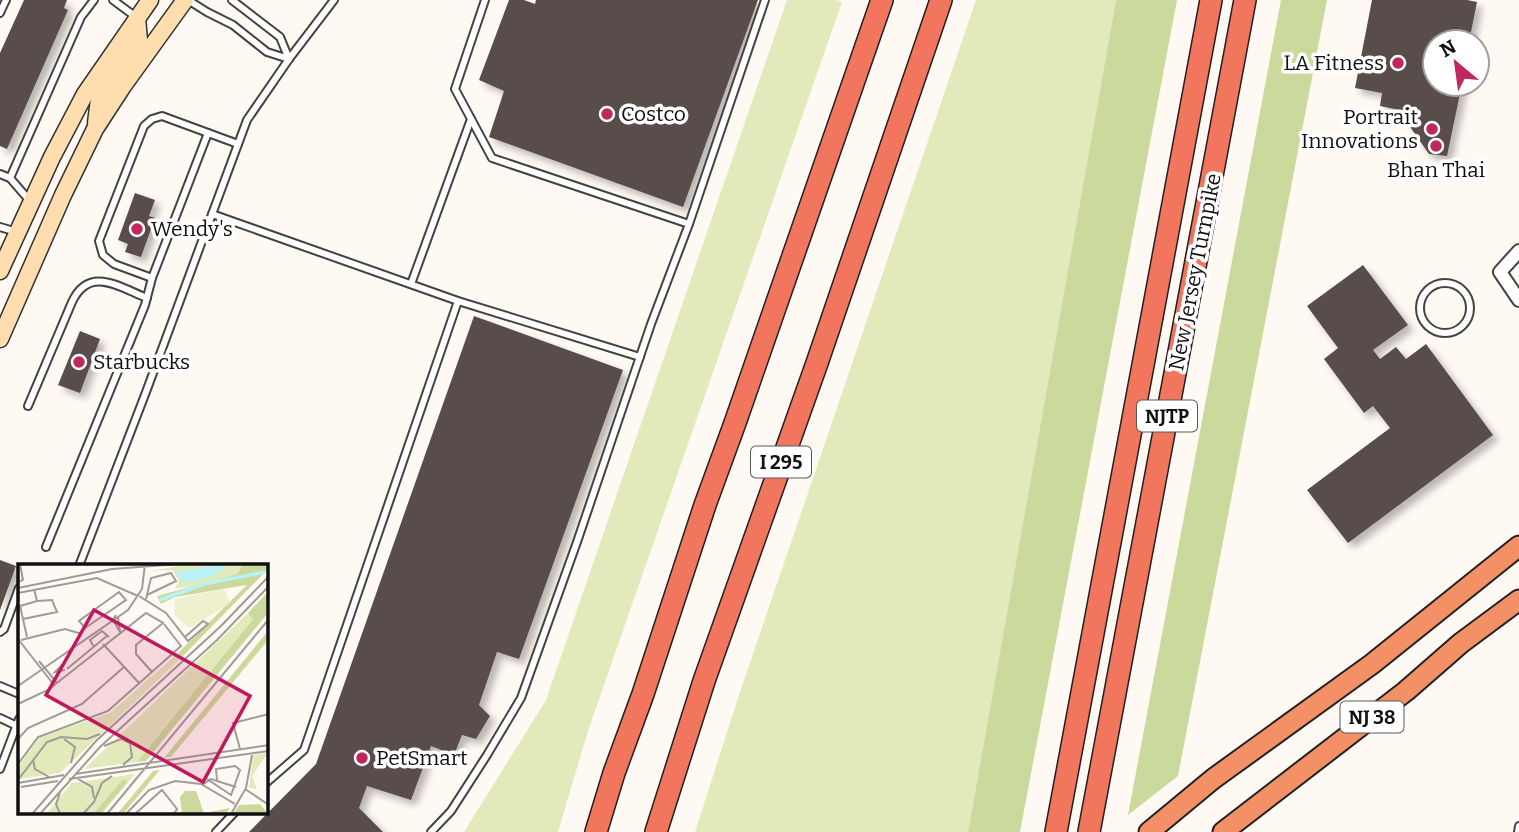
<svg xmlns="http://www.w3.org/2000/svg" width="1519" height="832" font-family="Bitter,serif">
<style>
.green{fill:#e2eabc}
.forest{fill:#cbda9c}
.building{fill:#594d4c;filter:url(#shadow)}
.lines{fill:none;stroke-linecap:round;stroke-linejoin:round}
.service-casing{stroke:#434343;stroke-width:10}
.minor-casing{stroke:#434343;stroke-width:16}
.secondary-casing{stroke:#323232;stroke-width:19}
.trunk-casing{stroke:#212121;stroke-width:23}
.motorway-casing{stroke:#212121;stroke-width:24}
.service{stroke:#fff;stroke-width:6}
.minor{stroke:#fff;stroke-width:12}
.secondary{stroke:#feddaf;stroke-width:16}
.trunk{stroke:#f49065;stroke-width:19}
.motorway{stroke:#f2755e;stroke-width:21}
.poi-dot{fill:#bf285d;stroke:#fff;stroke-width:2.5}
.labels{text-anchor:middle;stroke-width:7;stroke-linejoin:round;paint-order:stroke}
.shield{fill:#fff;stroke:#585858;stroke-width:2}
.shield-label{font-size:19px;font-weight:bold;fill:#101010}
.poi-label{font-size:21px;fill:#101010;stroke:#fff;text-anchor:start}
.street-label{font-size:21px;fill:#101010;stroke:#fff}
.inset-river{fill:none;stroke:#b8f1f6;stroke-width:3.5}
.inset-road{fill:none;stroke:#9f9c98;stroke-width:2}
.view{fill:#c2185b;fill-opacity:0.15;stroke:#c2185b;stroke-width:3.5}
.inset-edge{fill:none;stroke:#101010;stroke-width:3.5}
</style>
<defs>
<filter id="shadow"><feDropShadow dx="5.5" dy="5.5" stdDeviation="3.5" flood-color="#0004"/></filter>
</defs>
<rect width="100%" height="100%" fill="#fff9f3"/>
<g class="green">
<polygon points="787,0 836,0 842,2 588,731 558,832 464,832 546,700"/>
<polygon points="976,0 1116,0 968,832 695,832 739,695"/>
</g>
<g class="forest">
<polygon points="1116,0 1177,0 1020,832 968,832"/>
<polygon points="1281,0 1327,0 1178,776 1128,815"/>
</g>
<g class="building">
<polygon points="24,0 67,0 64,8 68,10 7,149 0,146 0,53"/>
<polygon points="509,0 524,0 535,4 536,0 758,0 683,207 489,137 504,91 479,80"/>
<polygon points="1372,0 1467,0 1477,2 1469,42 1435,42 1435,84 1462,84 1447,156 1429,154 1408,124 1409,112 1380,106 1382,93 1355,88"/>
<polygon points="135,193 155,200 149,216 155,218 141,257 125,252 128,244 118,240"/>
<polygon points="1363,265 1408,325 1373,350 1380,359 1396,347 1406,359 1426,344 1493,435 1348,543 1307,490 1390,428 1373,406 1364,413 1324,359 1338,348 1307,306"/>
<polygon points="474,316 623,370 519,659 497,652 479,705 490,716 476,739 462,735 454,755 431,746 411,800 367,786 359,808 383,832 249,832 316,764"/>
<polygon points="80,331 100,339 80,393 58,385"/>
<polygon points="0,560 16,566 0,610"/>
</g>
<g class="lines">
<defs>
<g id="service">
<polyline points="113,0 136,17"/>
<polyline points="188,0 207,12 233,25 267,52 289,59 280,37 232,0"/>
<polyline points="485,0 455,89 492,158 689,224"/>
<polyline points="0,13 6,0"/>
<polyline points="0,174 10,178 81,17 94,0"/>
<polyline points="10,178 29,200"/>
<polyline points="212,214 458,301 640,357"/>
<polyline points="0,227 17,232"/>
<polyline points="152,278 114,264 103,255 99,241 144,126 152,119 162,116 238,144"/>
<circle cx="1445" cy="308" r="25"/>
<polyline points="411,284 471,119"/>
<path d="M28,406L72,302C89,265 119,287 147,298"/>
<polyline points="46,547 145,305 152,278 208,133"/>
<polyline points="79,566 146,392 247,120 289,59 334,0"/>
<polyline points="0,632 4,629 19,588"/>
<polyline points="0,686 19,694"/>
<polyline points="0,718 17,726"/>
<polyline points="0,769 19,719"/>
<polyline points="266,783 304,750 458,301"/>
<polyline points="216,832 234,813"/>
<polyline points="431,832 451,811 487,755 521,698 577,542 651,324 689,224 765,0"/>
<polyline points="1518,832 1519,826"/>
</g>
<polyline id="minor" points="1519,251 1500,272 1519,300"/>
<g id="secondary">
<polyline points="96,123 99,99 139,40 137,18"/>
<polyline points="0,271 52,157 85,94 150,0"/>
<polyline points="0,339 63,195 95,129 123,86 185,0"/>
</g>
<g id="trunk">
<polyline points="1149,832 1213,779 1372,664 1519,546"/>
<polyline points="1223,832 1406,691 1461,643 1519,600"/>
</g>
<g id="motorway">
<polyline points="596,832 614,773 643,694 705,505 735,423 882,0"/>
<polyline points="656,832 704,681 817,363 941,0"/>
<polyline points="1056,832 1211,0"/>
<polyline points="1089,832 1245,0"/>
</g>
</defs>
<use href="#service" class="service-casing"/>
<use href="#minor" class="minor-casing"/>
<use href="#secondary" class="secondary-casing"/>
<use href="#trunk" class="trunk-casing"/>
<use href="#motorway" class="motorway-casing"/>
<use href="#service" class="service"/>
<use href="#minor" class="minor"/>
<use href="#secondary" class="secondary"/>
<use href="#trunk" class="trunk"/>
<use href="#motorway" class="motorway"/>
</g>
<g class="poi-dot">
<circle cx="1398" cy="63" r="7"/>
<circle cx="607" cy="114" r="7"/>
<circle cx="1432" cy="129" r="7"/>
<circle cx="1436" cy="146" r="7"/>
<circle cx="137" cy="229" r="7"/>
<circle cx="79" cy="362" r="7"/>
<circle cx="362" cy="758" r="7"/>
</g>
<g class="labels">
<g class="shield">
<rect x="1137" y="400.5" width="60" height="31" rx="5"/>
<rect x="751" y="446.5" width="60" height="31" rx="5"/>
<rect x="1340.5" y="701.5" width="63" height="31" rx="5"/>
</g>
<g class="shield-label">
<text x="1167" y="423">NJTP</text>
<text x="781" y="469">I 295</text>
<text x="1372" y="724">NJ 38</text>
</g>
<g class="poi-label">
<text x="1384" y="70" text-anchor="end">LA Fitness</text>
<text x="621" y="121">Costco</text>
<text x="1418" y="124" text-anchor="end">Portrait<tspan x="1418" dy="24">Innovations</tspan></text>
<text x="1436" y="177" text-anchor="middle">Bhan Thai</text>
<text x="151" y="236">Wendy's</text>
<text x="93" y="369">Starbucks</text>
<text x="376" y="765">PetSmart</text>
</g>
<g class="street-label">
<text transform="translate(1195 272) rotate(-79)" y="7">New Jersey Turnpike</text>
</g>
</g>
<g transform="translate(18 564)">
<rect width="250" height="250" fill="#fff9f3"/>
<path d="M176,0H225L219,10L171,23L157,24L161,18L155,6L129,7ZM230,49L235,55L119,198L66,205ZM167,83L159,90L163,94L42,209L0,215V203L21,173L92,149ZM250,189L234,212L239,225L231,224L235,191ZM117,210L110,218L105,215L75,250H28L54,219Z" fill="#e2eabc"/>
<path d="M225,0H250V5L163,94L159,90L229,21L157,33L143,40L139,32L219,10ZM249,29L250,49L128,197L119,198L235,55L230,49ZM250,67V76L153,193L146,194ZM142,206L105,250H99L135,207ZM105,215L110,218L83,250H75ZM167,227H178L186,249L212,244L208,250H164L162,233ZM242,240L250,250H215L221,241Z" fill="#cbda9c"/>
<path d="M206,25L212,39L172,64L156,51L157,35Z" fill="#eff1ce"/>
<path d="M203,1L206,5L192,13L165,19L158,8Z" fill="#b8f1f6"/>
<path class="inset-river" d="M142,36L186,20L247,8"/>
<path class="inset-road" d="M0,18L5,16L2,0M0,24L94,5L162,0M101,28L108,36L67,64L61,57ZM0,29L79,14L120,32M121,32L148,49L170,77L190,60L185,57L167,73M128,35L133,14L153,9L158,17L129,31M98,51L95,56L102,68L100,53M5,55L39,48L34,36L19,37M9,73L2,42L19,37L16,25M0,75L36,121M3,76L47,65L64,70M85,80L121,119M76,83L72,76L84,67L91,73M21,97L39,119M45,100L37,108L47,106M49,105L90,71M0,122L110,46L124,25L127,0M0,140L30,126L128,49L145,59L118,81V90L134,108M0,175L10,164L64,140L106,103M46,175L57,183L53,199M86,182L103,175L112,179L114,193L105,201M222,185L215,159L251,150M15,195L17,205L31,213M0,200L20,173L90,147L163,82L146,60M57,210L251,181M51,215L251,187M60,215L74,223L76,234M189,215L213,231L222,206L217,202L198,205L199,216M0,216L29,178L43,173L69,175L82,170M0,219L46,211M184,221L193,215L218,223M3,223L40,217M227,225L251,241M14,250L78,177L204,61L251,12M22,250L82,183L199,76L251,22M42,250L38,240L42,229M65,250L76,238L84,219L94,212M89,250L251,55M108,250L131,226L157,217L183,220L217,240M117,250L144,226L159,245L156,250M213,250L228,224L234,191"/>
<path class="view" d="M76,46L232,132L185,218L28,131Z"/>
<rect width="250" height="250" class="inset-edge"/>
</g>
<g transform="translate(1456 63) rotate(331)"><circle r="33" fill="#ffffff" stroke="#9f9f9f" stroke-width="2"/>
<path d="M0-5L12 26L0 18L-12 26Z" fill="#bf285d"/>
<text y="-10" font-size="19" font-weight="bold" text-anchor="middle" fill="#101010">N</text>
</g>
</svg>
